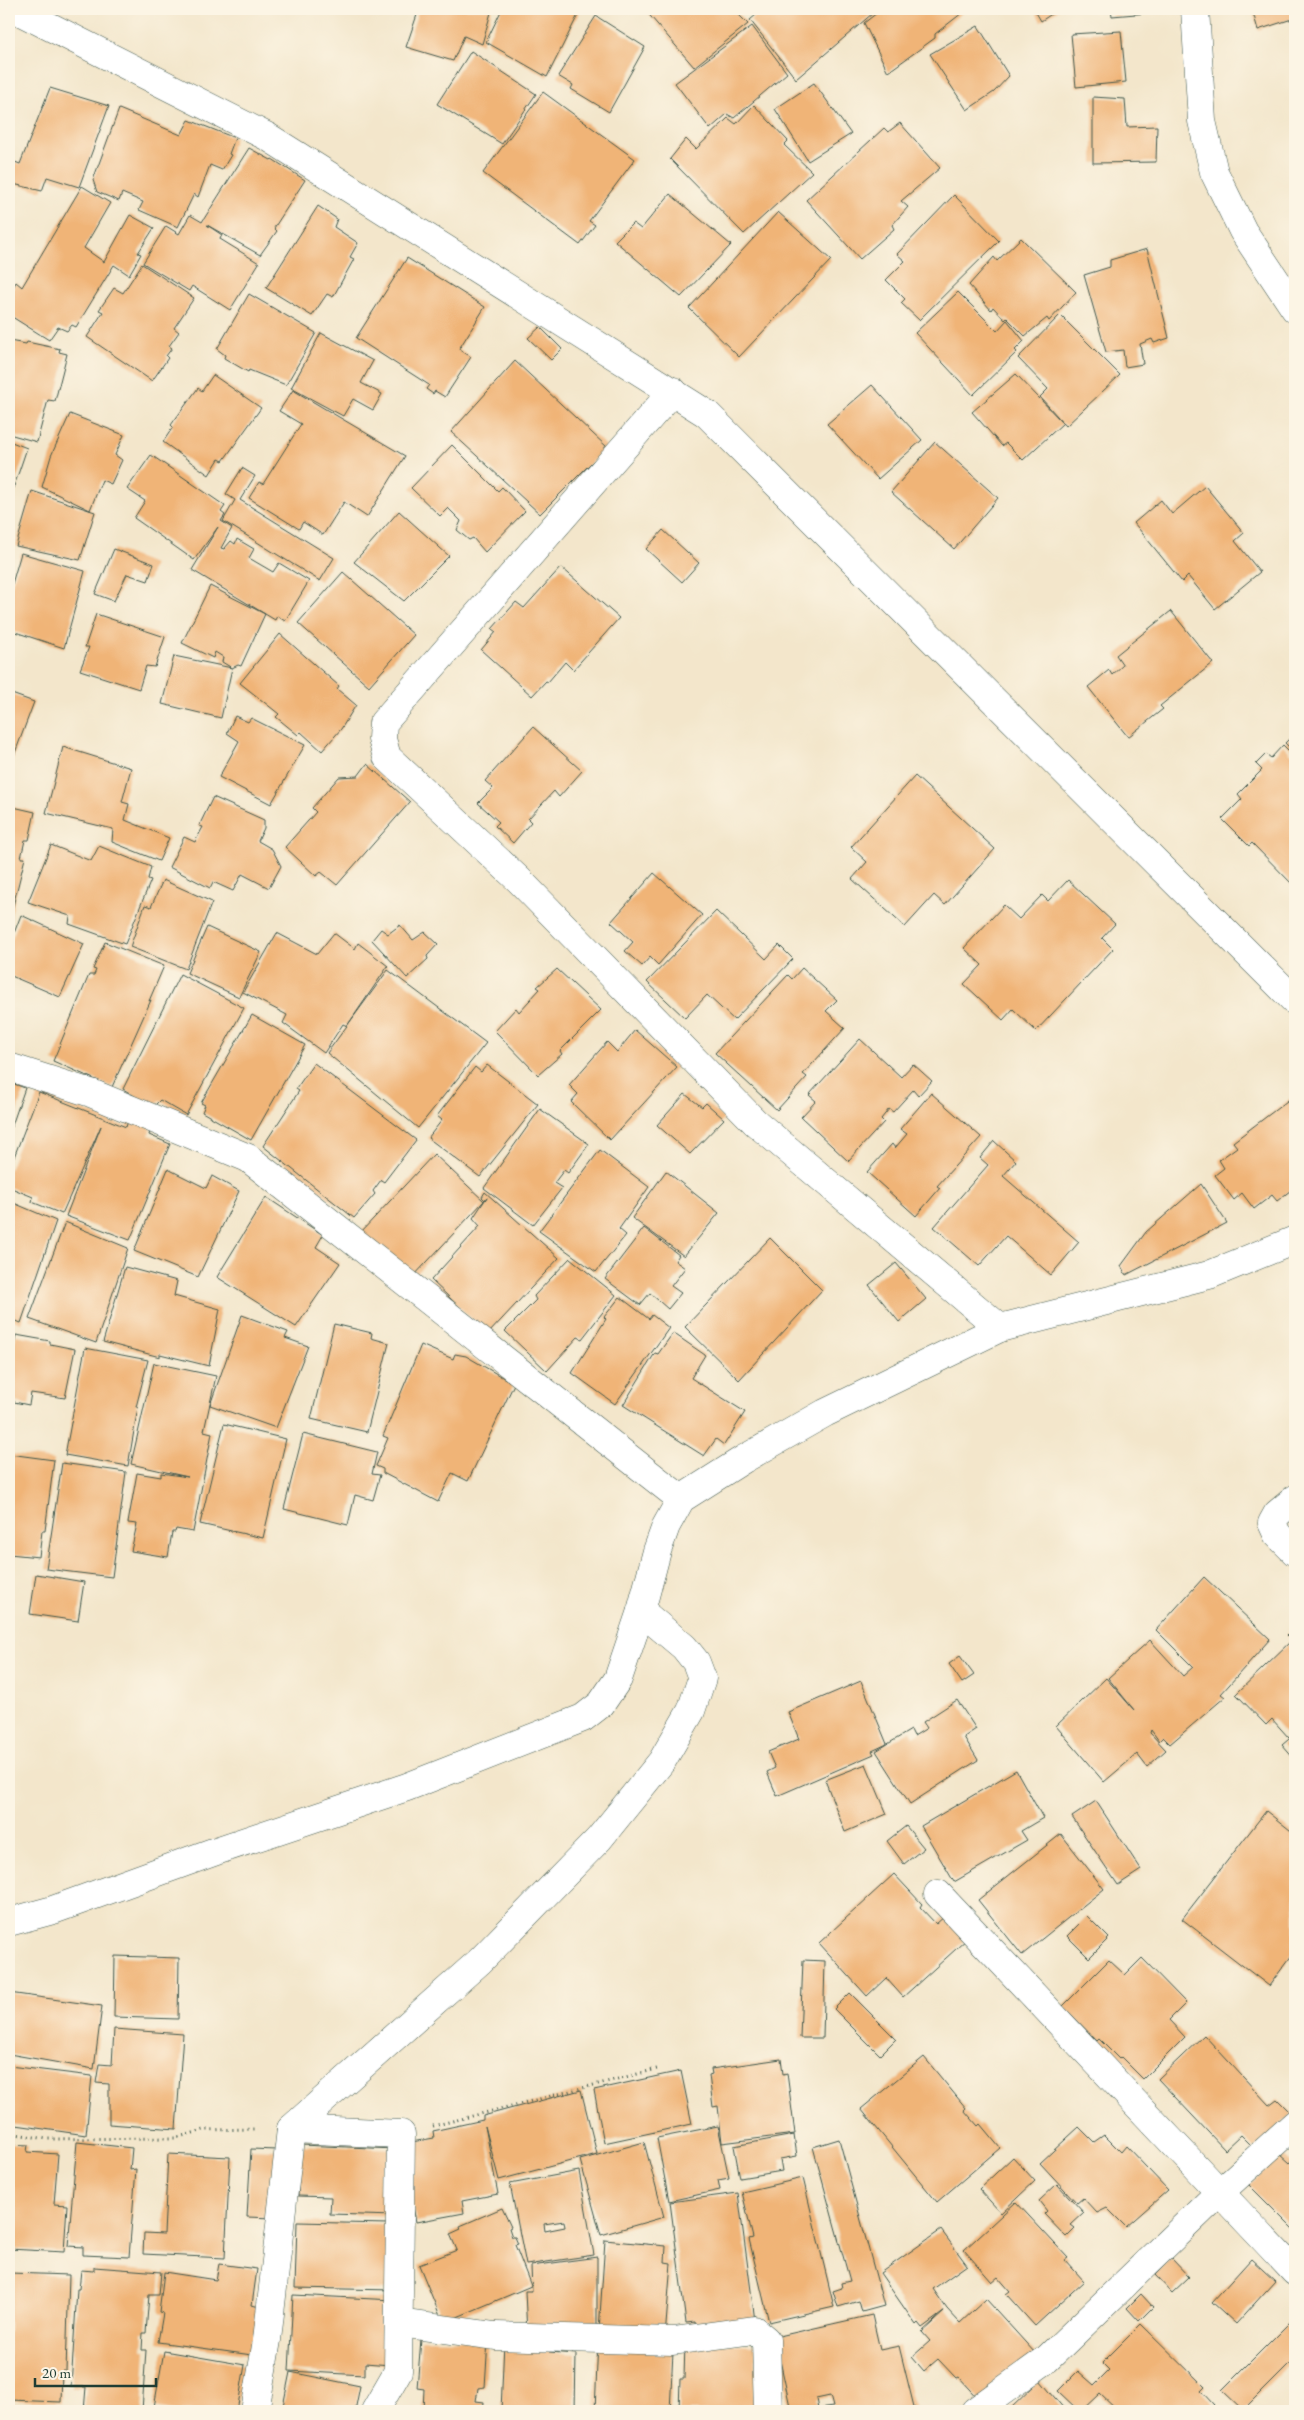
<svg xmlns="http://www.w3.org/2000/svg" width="1304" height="2420" font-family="'EB Garamond',serif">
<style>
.building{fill:#f0b477;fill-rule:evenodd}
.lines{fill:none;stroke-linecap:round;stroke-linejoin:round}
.minor-casing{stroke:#3f564b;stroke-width:29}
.path{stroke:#3f564b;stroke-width:3;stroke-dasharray:1 4;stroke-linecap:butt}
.minor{stroke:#fff;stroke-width:28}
</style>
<rect width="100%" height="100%" fill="#fcf5e5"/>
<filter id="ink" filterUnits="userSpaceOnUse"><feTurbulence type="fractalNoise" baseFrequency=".02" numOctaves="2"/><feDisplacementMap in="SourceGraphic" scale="10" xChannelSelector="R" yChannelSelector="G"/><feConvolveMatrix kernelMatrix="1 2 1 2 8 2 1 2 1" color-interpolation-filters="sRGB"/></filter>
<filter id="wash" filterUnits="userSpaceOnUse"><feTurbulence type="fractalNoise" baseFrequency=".0096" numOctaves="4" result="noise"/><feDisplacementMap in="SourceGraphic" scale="20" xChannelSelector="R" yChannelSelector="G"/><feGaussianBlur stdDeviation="1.12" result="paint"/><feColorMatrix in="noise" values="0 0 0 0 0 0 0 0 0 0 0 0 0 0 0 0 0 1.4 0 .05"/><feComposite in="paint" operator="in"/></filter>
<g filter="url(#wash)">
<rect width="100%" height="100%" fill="#f3e6cb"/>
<g id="blocks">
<g class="building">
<polygon points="419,9 492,9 482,44 464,36 453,61 406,47"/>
<polygon points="502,9 581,9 547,77 486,42"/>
<polygon points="648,9 733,9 748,24 694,67 645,10"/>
<polygon points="763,9 870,9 873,13 796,79 750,20"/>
<polygon points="882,9 960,9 962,13 935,34 935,38 888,72 864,23"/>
<polygon points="1034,9 1059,9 1041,21"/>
<polygon points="1111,9 1172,9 1172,11 1112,16"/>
<polygon points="1252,9 1295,9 1295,18 1258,30"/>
<polygon points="596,16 645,47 609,112 571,89 573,85 558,76"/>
<polygon points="752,26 787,73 734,118 727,114 710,129 675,83"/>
<polygon points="978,26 1009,76 994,92 967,110 930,54"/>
<polygon points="1121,31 1126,82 1076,87 1071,34"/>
<polygon points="471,51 536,94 502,144 437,104"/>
<polygon points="814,83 851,134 808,161 775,109"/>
<polygon points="50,88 109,106 79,187 47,177 42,191 9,183 15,162 20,164"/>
<polygon points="543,92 635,159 589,221 595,225 580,245 483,173"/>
<polygon points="1093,97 1125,99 1127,127 1157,126 1156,162 1093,163"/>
<polygon points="754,105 788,141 784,145 812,172 744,234 670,159 686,139 696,149 728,118 736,124"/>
<polygon points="119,109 181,135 189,120 235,138 229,154 231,155 222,170 210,165 198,197 194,194 178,227 139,210 143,202 122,193 119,201 97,192 93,180"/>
<polygon points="900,123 940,168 901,201 908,207 892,225 894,229 860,259 806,200 884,128 888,132"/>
<polygon points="249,148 271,160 272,159 305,180 274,228 277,231 260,255 207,225 222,235 220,239 259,263 230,310 192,286 189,291 143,263 166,226 179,234 190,215 202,222"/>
<polygon points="82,186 110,203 84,248 104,262 130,215 154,228 138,253 141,254 129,275 114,265 76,327 72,325 67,331 58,327 49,340 9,315 9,295 16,282 22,287"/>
<polygon points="670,194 731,245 681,297 615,241 633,223 641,229"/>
<polygon points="954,195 999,241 919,320 901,303 905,299 886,280 905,261 897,254"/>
<polygon points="318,206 337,219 334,227 358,243 350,257 354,259 333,297 327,294 312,316 266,288"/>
<polygon points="778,212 831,260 739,357 689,308"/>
<polygon points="1021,238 1076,292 1049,321 1047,318 1025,336 1007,318 1005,320 993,307 991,310 969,285 994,257 997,261"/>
<polygon points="1147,249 1169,338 1154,343 1152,339 1140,344 1143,364 1125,367 1123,350 1106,352 1084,275 1110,267 1110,260"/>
<polygon points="407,258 485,307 459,349 471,357 445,397 435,391 433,394 426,389 429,385 356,338"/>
<polygon points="142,264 194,298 174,328 179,332 169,346 172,348 166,356 168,358 152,381 87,337 103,312 99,310 114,288 123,293"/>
<polygon points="958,292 997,331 1007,320 1024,341 1015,350 1017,352 973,395 915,333"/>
<polygon points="249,294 316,333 286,385 249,370 248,372 224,358 225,355 217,349"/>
<polygon points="1060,315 1120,375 1066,426 1040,397 1048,389 1018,358"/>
<polygon points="540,327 562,349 551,360 528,338"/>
<polygon points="321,333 373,361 361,383 382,394 373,410 353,399 343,416 291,388"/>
<polygon points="9,341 26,344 27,342 60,349 59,352 67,354 55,401 48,400 37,442 9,434"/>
<polygon points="515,361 607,447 540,514 451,432"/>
<polygon points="1016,374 1063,423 1023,460 1006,443 1002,446 972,412"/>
<polygon points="213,375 261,408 223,461 219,459 209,475 163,442 173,427 171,425 198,388 202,391"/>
<polygon points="872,385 922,440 878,479 827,424"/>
<polygon points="293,390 405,456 367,517 344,502 323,535 303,522 299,529 249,498 259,482 263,484 301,424 279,411"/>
<polygon points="70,414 124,435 115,455 122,460 111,484 102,480 90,510 42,487 51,456"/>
<polygon points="9,441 27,448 9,501"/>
<polygon points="935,442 998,498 954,549 891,492"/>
<polygon points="452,445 498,491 502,487 525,511 485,552 473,538 469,540 457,530 461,521 448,508 440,516 411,488"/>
<polygon points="151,455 225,506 221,512 225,515 221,521 232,528 221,548 224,549 231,541 235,544 237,539 254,549 249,558 273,572 279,563 309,581 285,621 277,616 275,620 192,570 218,527 194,560 134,518 145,501 127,489"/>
<polygon points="242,468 255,476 240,500 334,558 320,581 223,521 235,500 226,494"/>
<polygon points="1205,486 1244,533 1235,541 1260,572 1215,609 1188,576 1182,582 1134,523 1161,500 1172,514"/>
<polygon points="32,491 95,512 80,560 16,546"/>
<polygon points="399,511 449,556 404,601 354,562"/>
<polygon points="663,530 699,563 682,582 646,549"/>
<polygon points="114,549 154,564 148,581 127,574 114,601 95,594"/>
<polygon points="21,553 85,571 64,648 9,630 9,594"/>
<polygon points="561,567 619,618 573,670 565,662 548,682 546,681 532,696 481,650 496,632 492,629 516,602 524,608"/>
<polygon points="343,572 414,635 369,686 298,623"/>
<polygon points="210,586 265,614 241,666 238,665 232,668 222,662 223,657 215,652 213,658 182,643"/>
<polygon points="1171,611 1213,663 1160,706 1163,709 1128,737 1088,687 1109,670 1112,675 1123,665 1116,655"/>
<polygon points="96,614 165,637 155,667 146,666 139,689 80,670 89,647 85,647"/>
<polygon points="280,634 339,686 337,689 356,705 341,729 322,751 301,732 298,735 276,717 279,714 240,683"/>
<polygon points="174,656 232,668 221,718 162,704"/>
<polygon points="9,693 34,702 9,769"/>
<polygon points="235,716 248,722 251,718 305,745 271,804 219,777 239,741 227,733"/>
<polygon points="533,727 582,771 559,797 554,791 528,819 531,822 513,843 495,826 499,822 478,803 493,788 485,781"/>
<polygon points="1295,733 1295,753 1285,743"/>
<polygon points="1283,745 1295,757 1295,887 1252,843 1249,846 1222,819 1242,799 1238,794 1262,770 1256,764 1266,754 1271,758"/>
<polygon points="63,747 131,768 122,802 129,804 125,820 169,838 159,861 112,842 113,829 46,813"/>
<polygon points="367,764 410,802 337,885 321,872 316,876 285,847 316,812 312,808 339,777 358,776"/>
<polygon points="915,776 995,849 945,905 934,895 905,927 852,879 867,862 851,847"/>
<polygon points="213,797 264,820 264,828 258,841 272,849 281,866 269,888 242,874 233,891 213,882 210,888 169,867 184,837 195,842 203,827 199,826"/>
<polygon points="9,806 35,812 29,840 25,840 21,858 25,858 9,922"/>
<polygon points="51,845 91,861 99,846 151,867 148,879 151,880 125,944 69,924 70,916 28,902"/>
<polygon points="654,873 702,915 658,965 650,957 642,966 625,951 633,942 611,922"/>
<polygon points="163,880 212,902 186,969 130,947 145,905 151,907"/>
<polygon points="1068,880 1115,924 1102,938 1113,949 1036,1031 1013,1009 1003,1020 964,984 982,965 964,948 1004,905 1019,919 1042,895 1048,901"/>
<polygon points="716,911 766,959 779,945 793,959 734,1020 707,995 685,1018 647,982"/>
<polygon points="21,915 84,944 60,997 9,975 9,946"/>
<polygon points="400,925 413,940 425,932 438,944 427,956 428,959 407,978 372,940 381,929 388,934"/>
<polygon points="207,927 261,952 239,997 187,973"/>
<polygon points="277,933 317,954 334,933 355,949 358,943 388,966 347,1026 343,1024 324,1053 283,1023 287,1015 243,992"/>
<polygon points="105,942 164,966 149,1001 151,1000 112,1087 53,1061 89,975 94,975 96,970 93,969"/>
<polygon points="802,968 837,1000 826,1011 845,1028 803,1074 807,1077 777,1110 715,1053 788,975 792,979"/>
<polygon points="557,969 601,1010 560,1051 562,1054 538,1075 495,1031 516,1008 519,1012 540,989 537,987"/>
<polygon points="388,970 486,1043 418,1128 327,1053"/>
<polygon points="180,974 244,1008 186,1115 160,1100 153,1107 123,1089"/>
<polygon points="252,1015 305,1045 251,1140 202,1112 205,1105 201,1103"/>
<polygon points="635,1030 677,1067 610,1140 571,1102 578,1094 569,1085 607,1042 617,1052"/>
<polygon points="860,1039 901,1077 913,1064 932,1081 918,1096 913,1090 893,1112 889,1109 881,1119 884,1122 848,1161 801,1117 816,1101 809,1095"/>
<polygon points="314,1063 416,1140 384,1182 381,1180 373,1191 375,1194 354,1218 263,1146 299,1091 296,1089"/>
<polygon points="487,1065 538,1104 480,1177 428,1138 442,1120 437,1116 475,1067 481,1072"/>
<polygon points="9,1082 25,1088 9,1134"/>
<polygon points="39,1092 126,1127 129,1118 151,1128 149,1135 170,1144 130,1240 66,1216 101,1126 62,1214 32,1202 33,1197 9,1187 9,1170"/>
<polygon points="931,1093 981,1137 937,1186 940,1188 916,1216 867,1172 892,1144 895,1148 907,1134 900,1129"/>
<polygon points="685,1094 702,1107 706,1103 724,1119 690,1154 657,1125"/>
<polygon points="1295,1095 1295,1187 1277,1201 1272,1195 1254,1209 1242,1193 1234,1200 1215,1175 1224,1168 1219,1160 1237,1147 1233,1142"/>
<polygon points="540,1109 589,1144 568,1173 564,1170 554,1183 562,1188 533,1225 484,1188"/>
<polygon points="994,1141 1016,1161 1003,1176 1079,1242 1051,1275 1006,1236 979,1266 934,1227 988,1165 980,1158"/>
<polygon points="600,1150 649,1187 619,1229 626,1235 596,1272 539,1231"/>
<polygon points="434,1154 484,1201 412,1278 360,1233"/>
<polygon points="168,1169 206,1188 212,1176 239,1191 198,1277 134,1251"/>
<polygon points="666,1171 719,1213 684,1256 632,1218"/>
<polygon points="1201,1184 1227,1223 1126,1275 1121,1266 1146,1232"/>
<polygon points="485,1192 559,1258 488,1334 431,1280 480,1226 473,1218 487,1197 485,1200 482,1197"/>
<polygon points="266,1197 323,1235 316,1247 340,1263 296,1327 217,1277"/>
<polygon points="9,1201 56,1221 21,1323 9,1318"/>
<polygon points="65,1222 128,1248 96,1343 29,1319"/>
<polygon points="644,1228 679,1255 675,1261 685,1268 671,1286 681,1293 668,1309 650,1293 640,1305 605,1279"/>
<polygon points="770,1238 822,1290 739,1380 685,1327"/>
<polygon points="570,1258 616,1295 582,1339 578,1337 547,1371 505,1331 536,1300 534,1296"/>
<polygon points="896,1263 926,1299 899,1322 869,1285"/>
<polygon points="125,1267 177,1281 174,1296 220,1309 209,1366 160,1354 160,1357 103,1342"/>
<polygon points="620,1297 649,1319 652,1315 669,1328 615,1404 572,1373 606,1319 604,1317"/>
<polygon points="242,1315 288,1332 285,1338 308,1346 276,1428 210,1405"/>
<polygon points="334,1324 372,1333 371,1338 389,1343 367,1432 311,1419"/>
<polygon points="673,1333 705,1355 691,1378 745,1412 724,1445 716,1439 704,1456 623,1405 655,1353 658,1354"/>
<polygon points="16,1335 50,1341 50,1344 75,1349 65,1398 31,1393 29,1405 9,1401 9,1374"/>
<polygon points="421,1345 453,1359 455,1354 466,1356 514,1384 468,1481 452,1473 438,1502 383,1473 383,1469 376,1466 388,1438 383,1436"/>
<polygon points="85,1348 148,1360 136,1407 138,1407 128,1466 65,1455"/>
<polygon points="154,1363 216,1376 204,1431 212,1433 193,1532 176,1529 175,1532 172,1532 168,1557 131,1551 137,1524 128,1523 137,1473 161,1477 161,1473 188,1477 131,1464"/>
<polygon points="224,1424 286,1439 263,1538 200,1524"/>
<polygon points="303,1434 377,1452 372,1474 380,1475 373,1500 355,1495 348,1525 284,1509"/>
<polygon points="9,1454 54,1460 45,1531 42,1531 39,1557 9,1554"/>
<polygon points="62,1463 126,1472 112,1577 46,1569"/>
<polygon points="36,1574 84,1582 78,1621 30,1614"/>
<polygon points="1204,1577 1270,1639 1221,1694 1225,1697 1170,1744 1163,1737 1159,1741 1151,1730 1150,1733 1166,1750 1147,1767 1137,1754 1104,1782 1056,1726 1106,1678 1134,1710 1108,1678 1150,1640 1183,1676 1193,1667 1156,1630"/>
<polygon points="1295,1627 1295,1732 1289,1738 1272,1719 1266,1725 1236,1694 1292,1640 1287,1635"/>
<polygon points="960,1656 974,1675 962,1683 949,1664"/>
<polygon points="861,1681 887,1744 872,1751 874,1754 777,1796 767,1772 775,1768 768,1752 799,1739 788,1712"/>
<polygon points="957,1700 976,1729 964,1737 978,1760 910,1804 876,1751 911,1730 914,1736 927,1728 923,1722"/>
<polygon points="1295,1734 1295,1760 1282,1745"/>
<polygon points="866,1764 887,1814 845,1832 825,1780"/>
<polygon points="1016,1770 1043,1818 1021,1831 1027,1840 954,1882 921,1826"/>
<polygon points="1096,1801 1141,1870 1118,1885 1072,1817"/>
<polygon points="1266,1811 1295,1834 1295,1951 1269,1986 1182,1919"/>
<polygon points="906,1826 924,1848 904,1864 887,1841"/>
<polygon points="1061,1834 1104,1889 1022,1955 978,1900"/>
<polygon points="894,1874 922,1904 920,1907 936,1924 945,1916 967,1939 903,1997 886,1978 867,1996 819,1943"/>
<polygon points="1087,1916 1109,1938 1089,1958 1067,1936"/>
<polygon points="115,1956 179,1958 178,2019 114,2017"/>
<polygon points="1142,1958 1186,2003 1169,2020 1185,2037 1143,2079 1121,2057 1119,2059 1099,2039 1097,2041 1063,2006 1109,1960 1125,1975"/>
<polygon points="803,1960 825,1961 823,2038 800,2038"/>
<polygon points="9,1993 102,2006 94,2069 9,2054"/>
<polygon points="850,1993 896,2039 880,2055 834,2009"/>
<polygon points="114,2029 183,2034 176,2129 109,2124 109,2084 96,2083 99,2064 112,2065"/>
<polygon points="1204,2035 1269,2105 1277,2099 1292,2114 1255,2149 1241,2135 1225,2150 1158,2079"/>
<polygon points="924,2057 966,2108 964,2110 978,2126 980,2124 1000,2148 937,2202 861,2109"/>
<polygon points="781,2059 783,2074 787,2073 795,2134 722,2143 718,2106 713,2107 709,2075 712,2074 711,2069"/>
<polygon points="9,2066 92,2076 86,2135 9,2124"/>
<polygon points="681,2071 692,2124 604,2143 594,2090"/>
<polygon points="581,2090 597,2154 499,2180 485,2126 498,2194 462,2201 464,2213 416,2222 406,2169 406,2143 434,2138 433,2131 483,2120 483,2116"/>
<polygon points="718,2126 729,2178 718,2180 720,2190 669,2201 657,2138"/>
<polygon points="1079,2127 1094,2142 1104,2135 1121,2152 1126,2146 1168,2190 1126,2227 1107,2208 1097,2213 1083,2198 1077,2203 1040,2163"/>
<polygon points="794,2135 797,2156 780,2159 782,2171 740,2178 734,2146"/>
<polygon points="839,2139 884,2306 862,2312 859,2301 838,2307 833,2291 842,2288 841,2283 850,2281 813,2147"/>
<polygon points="77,2142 132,2148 130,2170 136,2169 129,2257 83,2255 83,2247 68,2246"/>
<polygon points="644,2142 664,2217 601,2235 580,2160"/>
<polygon points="9,2144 28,2145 27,2152 58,2154 54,2204 67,2205 64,2252 9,2249"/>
<polygon points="300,2145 395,2149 395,2216 330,2214 331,2197 298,2196"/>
<polygon points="251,2149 277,2150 273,2218 247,2217"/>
<polygon points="168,2154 230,2157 225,2258 143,2254 144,2233 164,2234"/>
<polygon points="1280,2154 1290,2163 1295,2158 1295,2231 1249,2185"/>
<polygon points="1013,2157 1035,2181 1001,2213 979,2189"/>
<path d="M579,2171L594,2255L526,2265L510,2184ZM564,2221L565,2227L545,2231L544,2224Z"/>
<polygon points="803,2178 834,2307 769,2322 749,2239 753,2238 742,2192"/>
<polygon points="1057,2184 1084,2213 1071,2225 1075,2228 1066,2237 1044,2214 1047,2211 1039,2201"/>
<polygon points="738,2193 755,2321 696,2329 695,2322 686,2323 670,2202"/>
<polygon points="1016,2202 1068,2258 1065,2260 1084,2281 1035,2326 1006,2294 1010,2291 998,2277 992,2282 964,2250"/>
<polygon points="502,2208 511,2227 509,2228 512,2237 515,2237 518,2244 515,2245 531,2286 443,2323 419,2265 457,2250 450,2234 461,2229 460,2226"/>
<polygon points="297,2222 388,2224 394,2290 295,2288"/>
<polygon points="941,2230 967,2265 933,2289 947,2309 960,2323 986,2299 1035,2353 981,2402 958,2377 956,2378 938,2359 924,2371 912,2357 930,2341 922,2332 945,2311 922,2328 918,2323 916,2325 880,2273"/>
<polygon points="605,2240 666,2246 665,2262 671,2263 665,2337 599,2331"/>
<polygon points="597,2257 597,2331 527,2334 525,2291 532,2291 531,2266"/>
<polygon points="1171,2258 1189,2277 1172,2293 1155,2275"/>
<polygon points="1251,2259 1275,2281 1236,2324 1212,2302"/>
<polygon points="219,2264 257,2269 252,2305 259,2307 252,2355 158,2342 163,2313 159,2312 164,2272 216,2280"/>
<polygon points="94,2267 161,2272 159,2295 149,2295 146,2333 143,2333 142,2350 146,2350 142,2411 84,2411 86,2387 71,2387 77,2289 79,2289 81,2270 94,2271"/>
<polygon points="9,2273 69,2275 66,2371 62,2371 61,2402 9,2400"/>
<polygon points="1141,2294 1153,2307 1139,2321 1127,2308"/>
<polygon points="293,2295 394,2300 390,2365 365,2363 365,2375 289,2371"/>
<path d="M872,2315L880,2350L899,2346L915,2411H791L775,2337ZM830,2396L833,2407L818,2409L816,2399Z"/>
<polygon points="1295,2317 1295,2358 1246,2407 1250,2411 1244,2411 1222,2390"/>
<polygon points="1141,2324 1205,2387 1201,2391 1214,2405 1208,2411 1118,2411 1100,2394 1082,2411 1079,2411 1058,2391 1078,2371 1094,2385 1109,2370 1102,2363"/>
<polygon points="421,2339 488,2340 485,2387 478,2388 476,2401 484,2402 483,2411 423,2411 424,2389 417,2388"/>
<polygon points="598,2340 673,2352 670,2411 595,2411"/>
<polygon points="550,2341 549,2352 576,2354 575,2411 501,2411 504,2342"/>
<polygon points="685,2342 756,2345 757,2411 679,2411 680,2379 684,2379"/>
<polygon points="164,2351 245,2365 237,2411 177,2411 154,2407"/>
<polygon points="290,2372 360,2386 355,2411 320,2411 311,2408 310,2411 282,2411"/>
<polygon points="1040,2380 1065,2410 1008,2411"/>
</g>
</g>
</g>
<g filter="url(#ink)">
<use href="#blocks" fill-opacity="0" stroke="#3f564b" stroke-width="1"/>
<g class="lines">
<defs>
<g id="minor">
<polyline points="15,9 268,137 707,414 1295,1001"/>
<polyline points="1195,9 1202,121 1214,172 1243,231 1295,309"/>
<polyline points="673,391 383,723 382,739 387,757 519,880 755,1122 1000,1328"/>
<polyline points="9,1067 91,1093 248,1158 681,1499"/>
<polyline points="1295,1499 1277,1514 1272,1523 1277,1534 1295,1552"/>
<polyline points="938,1894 1295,2272"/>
<polyline points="9,1922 53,1910 216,1851 407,1787 583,1718 601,1704 618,1679 641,1611 657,1551 666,1526 681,1499 744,1459 825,1413 1000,1328 1209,1275 1295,1240"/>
<polyline points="291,2129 401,2134 398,2371 375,2411"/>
<polyline points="399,2323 495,2336 673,2341 754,2330 766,2340 768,2411"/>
<polyline points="255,2411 267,2340 291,2129 480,1961 599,1839 662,1761 691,1711 702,1678 696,1662 684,1647 641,1611"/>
<polyline points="975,2411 1047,2359 1219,2193 1295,2124"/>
</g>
</defs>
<use href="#minor" class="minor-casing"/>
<g class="path">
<polyline points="433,2126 657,2069"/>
<polyline points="9,2133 47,2139 175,2138 204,2130 256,2129"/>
</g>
<use href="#minor" class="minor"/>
</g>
</g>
<rect width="1304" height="2420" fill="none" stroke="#fcf5e5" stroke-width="30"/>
<path d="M35 2378v8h121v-8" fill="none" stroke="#1f3d34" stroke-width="2.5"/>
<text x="42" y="2378" font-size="15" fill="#1f3d34" stroke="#fcf5e5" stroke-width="4" paint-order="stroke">20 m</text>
</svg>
